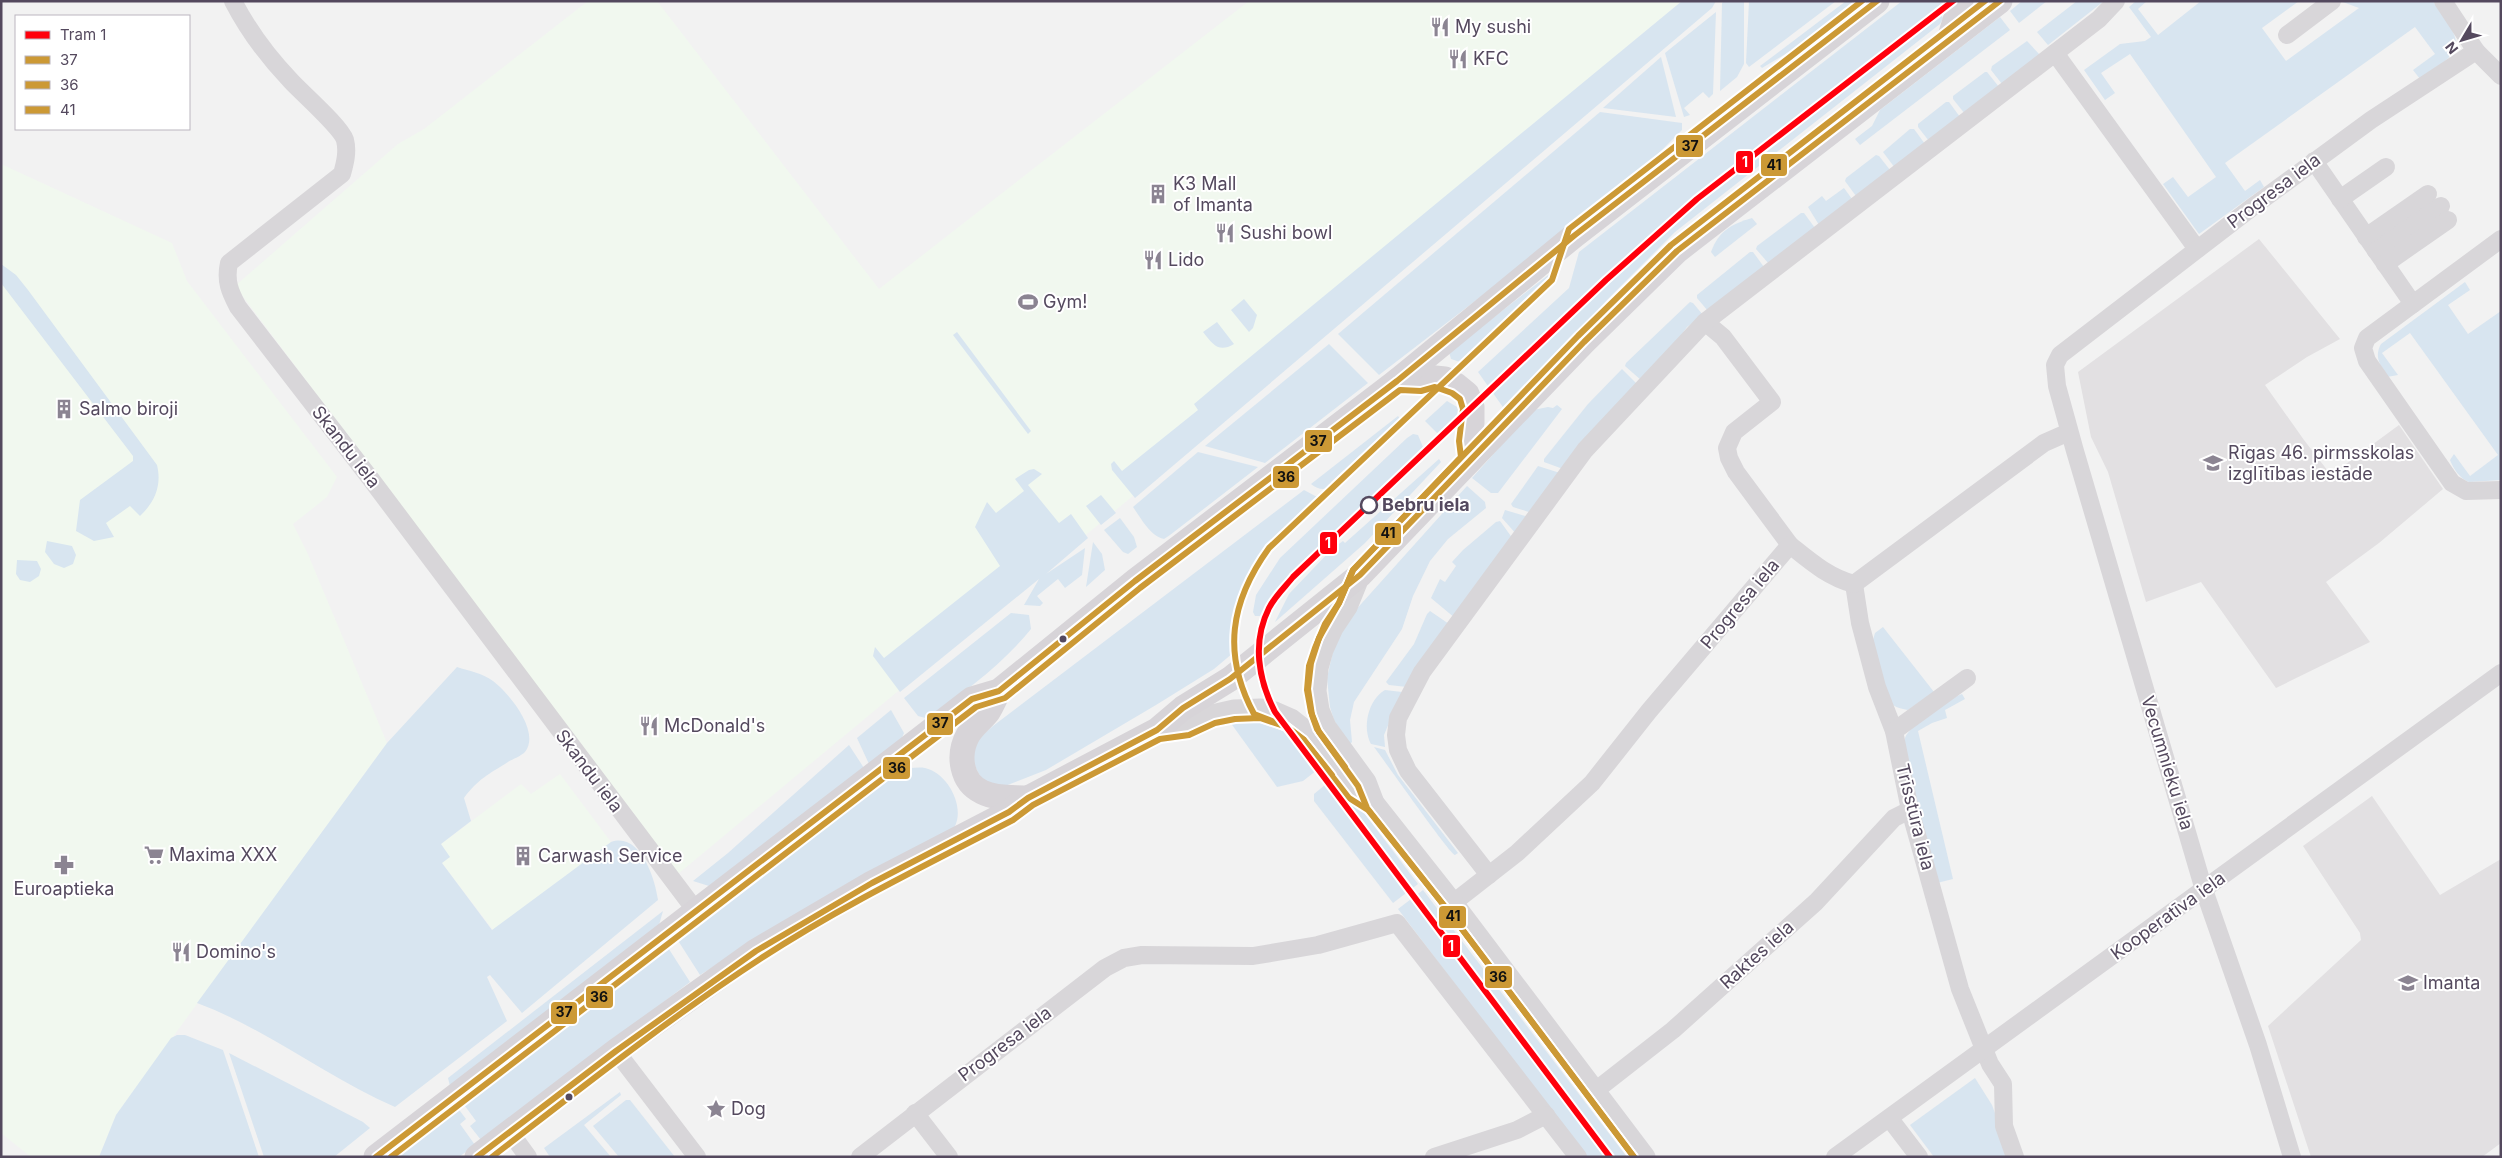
<svg xmlns="http://www.w3.org/2000/svg" width="2502" height="1158" font-family="Inter,sans-serif">
<style>
.commercial{fill:#f1f8ef}
.education{fill:#e2e0e2}
.green{fill:#d8e5f0}
.lines{fill:none;stroke-linecap:round;stroke-linejoin:round}
.minor{stroke:#d8d6d9;stroke-width:18}
.tertiary{stroke:#d8d6d9;stroke-width:21}
.secondary{stroke:#d7d4d8;stroke-width:25}
.bus-1-casing{stroke:#fff;stroke-width:10}
.bus-2-casing{stroke:#fff;stroke-width:10}
.bus-3-casing{stroke:#fff;stroke-width:10}
.bus-1{stroke:#cc9935;stroke-width:6}
.bus-2{stroke:#cc9935;stroke-width:6}
.bus-3{stroke:#cc9935;stroke-width:6}
.tram-1-casing{stroke:#fff;stroke-width:10}
.tram-1{stroke:#ff000c;stroke-width:6}
.stop-dot{fill:#fff;stroke:#54495e;stroke-width:2.5}
.bus-dot{fill:#54495e;stroke:#fff;stroke-width:2}
.labels{text-anchor:middle;stroke-width:4;stroke-linejoin:round;paint-order:stroke}
.poi-label{font-size:18px;fill:#54495e;stroke:#fff;text-anchor:start}
.street-label{font-size:18px;fill:#54495e;stroke:#fff}
.stop-label{font-size:18px;font-weight:bold;fill:#54495e;stroke:#fff;text-anchor:start}
.line-badge{stroke:#fff;stroke-width:2}
.badge-label{font-size:14px;text-anchor:middle;font-weight:bold;fill:#fff}
.pale-badge-label{font-size:14px;text-anchor:middle;font-weight:bold;fill:#111}
</style>
<rect width="100%" height="100%" fill="#f2f2f2"/>
<g class="commercial">
<polygon points="588,1 657,1 879,289 1249,1 1682,1 1195,404 1199,410 1122,472 1134,495 678,874 235,286 398,144 424,129"/>
<polygon points="1,164 172,243 187,281 337,477 327,497 293,524 307,552 387,743 116,1115 99,1157 31,1157 1,1133"/>
<polygon points="560,774 611,842 493,930 442,863 441,844 521,784 531,794"/>
</g>
<g class="education">
<polygon points="2259,239 2340,339 2307,357 2265,385 2304,440 2331,475 2399,425 2443,489 2379,543 2326,582 2370,642 2276,688 2201,582 2146,602 2108,472 2091,437 2078,372"/>
<polygon points="2372,796 2440,895 2501,859 2501,1143 2482,1157 2311,1157 2268,1026 2361,940 2360,933 2303,846"/>
</g>
<g class="green">
<polygon points="1682,1 1716,1 1712,8 1135,498 1112,470 1111,464 1114,461 1122,471 1198,410 1194,404 1238,367"/>
<polygon points="1724,1 1744,1 1744,64 1737,77 1720,91 1722,3"/>
<polygon points="1749,1 1836,1 1749,67 1746,63"/>
<polygon points="1846,1 1864,1 1826,30 1762,68 1760,66"/>
<polygon points="1902,1 1947,1 1937,9 1943,18 1940,24 1675,232 1607,300 1505,410 1478,372 1569,288 1579,252"/>
<polygon points="2022,1 2047,1 2019,23 2010,11"/>
<polygon points="2077,1 2104,1 2048,45 2037,32"/>
<path d="M2136,1H2147L2138,9L2158,35L2201,1H2299L2262,28L2286,61L2359,8L2340,1H2433C2465,46 2466,48 2420,79L2413,70L2435,54L2415,27L2225,163L2245,191L2260,180L2264,187L2199,234L2163,184L2173,177L2188,197L2216,177L2130,54L2101,73L2115,93L2105,100L2084,70L2120,44L2145,41L2151,37L2129,7Z"/>
<polygon points="1716,12 1713,94 1709,98 1703,92 1684,108 1690,115 1684,117 1665,53"/>
<polygon points="2000,17 2010,30 1860,145 1855,139 1872,126 1880,110"/>
<polygon points="2027,41 2040,55 2002,84 1991,70 1992,66"/>
<polygon points="1661,57 1676,117 1603,108"/>
<polygon points="1985,72 1987,72 1999,87 1965,114 1953,99 1953,96"/>
<polygon points="1946,102 1949,102 1960,117 1929,141 1918,127 1918,124"/>
<polygon points="1600,112 1682,123 1682,130 1632,180 1379,375 1338,334"/>
<polygon points="1910,129 1914,129 1925,144 1895,168 1883,152"/>
<polygon points="1876,155 1879,156 1890,170 1856,196 1845,181 1846,178"/>
<polygon points="1844,188 1852,199 1819,225 1808,207 1822,196 1826,201"/>
<polygon points="1801,213 1804,213 1815,228 1769,264 1756,249 1757,246"/>
<path d="M1752,218L1757,224L1715,257L1711,252C1718,232 1731,224 1752,218Z"/>
<polygon points="1750,252 1753,252 1764,267 1708,311 1697,298 1697,295"/>
<path d="M1,264L16,275L28,290L157,465C162,485 155,502 140,516L130,506L106,523L114,537L94,541L76,531L80,500L133,461V456L1,283Z"/>
<polygon points="1556,269 1551,285 1466,364 1451,359 1449,352"/>
<path d="M2465,282L2470,290L2448,305L2468,334L2501,311V480L2469,482C2460,479 2453,468 2450,460L2454,454L2470,476L2498,455L2410,333L2382,353L2398,375L2387,377C2380,364 2374,357 2381,344Z"/>
<polygon points="1244,299 1257,315 1253,328 1249,332 1231,310"/>
<polygon points="1690,302 1693,303 1703,315 1687,327 1669,352 1641,380 1625,366 1626,363"/>
<path d="M1217,322L1234,344C1219,353 1213,345 1203,332Z"/>
<polygon points="957,332 1031,431 1028,434 953,335"/>
<polygon points="1329,344 1368,383 1265,463 1205,446"/>
<polygon points="1622,369 1637,384 1563,469 1544,462 1544,459 1588,404"/>
<polygon points="1447,401 1457,407 1459,413 1438,434 1425,421"/>
<polygon points="1557,405 1562,409 1498,493 1491,493 1472,478 1533,410 1548,407 1553,408"/>
<path d="M1398,416L1401,420L1347,472L1344,470L1331,482L1333,485C1325,491 1319,490 1311,484Z"/>
<polygon points="1413,434 1418,435 1423,447 1288,577 1260,616 1255,616 1253,612 1256,595 1280,558 1407,438"/>
<path d="M1198,452L1258,467L1170,535L1164,539C1150,536 1141,518 1133,507Z"/>
<polygon points="1439,459 1441,462 1365,543 1275,622 1289,594 1332,549 1343,541 1345,543"/>
<polygon points="1538,466 1560,473 1532,513 1513,507 1511,504"/>
<polygon points="1034,469 1042,474 1028,485 1059,523 1071,514 1088,538 1046,574 1085,548 1082,575 1065,588 1058,579 1037,596 1043,603 1040,606 1024,605 1039,579 900,692 873,656 875,647 884,658 1000,566 975,527 987,502 996,513 1024,491 1015,479 1029,470"/>
<polygon points="1467,486 1485,502 1486,508 1448,539 1430,561 1413,596 1402,629 1354,702 1350,720 1352,742 1349,745 1334,720 1330,707 1327,678 1336,638 1353,613"/>
<path d="M1304,490L1319,498L1311,507L1314,511C1296,529 1270,546 1256,568C1240,593 1237,624 1233,653L1214,669L1156,705L1046,770L1005,786L987,784C975,771 972,762 974,743L993,726Z"/>
<polygon points="1101,495 1116,513 1101,525 1086,506"/>
<polygon points="1505,510 1529,517 1517,535 1502,518"/>
<polygon points="1120,518 1134,537 1137,547 1128,554 1123,552 1104,530"/>
<polygon points="1500,521 1513,539 1455,618 1431,598 1440,579 1445,582 1456,566 1452,562 1463,550 1496,522"/>
<polygon points="47,541 72,546 76,555 73,564 64,568 54,564 45,552"/>
<polygon points="1093,542 1102,554 1105,570 1086,587"/>
<polygon points="17,560 37,561 41,569 39,576 30,582 20,580 16,574"/>
<polygon points="1430,611 1449,624 1407,687 1389,685 1386,682 1414,644 1427,614"/>
<path d="M1011,613L1029,615L1031,629C1002,665 966,690 929,719L918,716L904,698Z"/>
<path d="M1883,627L1934,692L1908,710C1903,709 1897,708 1893,705C1882,695 1877,655 1873,640L1875,633Z"/>
<path d="M457,667C469,671 482,673 493,681C509,693 541,732 525,752C521,756 513,759 508,762C489,774 478,779 464,798L471,821L441,844L450,857L442,863L492,930L611,842C640,832 655,878 658,900L522,1013L490,975L487,977L507,1021L395,1107C326,1077 267,1029 197,1003L387,743Z"/>
<path d="M1385,690L1402,692L1384,735L1385,747L1371,744C1362,727 1368,700 1385,690Z"/>
<path d="M1962,694L1965,699L1945,710L1947,718L1932,723L1918,731L1953,879L1937,883C1932,861 1901,753 1905,738C1909,726 1950,698 1962,694Z"/>
<polygon points="891,710 904,733 901,740 869,764 857,738"/>
<polygon points="1230,722 1257,722 1295,735 1306,742 1326,763 1303,781 1277,787"/>
<polygon points="849,745 864,768 709,886 693,881 728,853"/>
<path d="M1374,747L1385,750L1398,775L1458,853L1455,855C1449,853 1384,760 1374,747Z"/>
<path d="M909,768C914,768 920,767 925,768C948,773 966,808 954,828L841,887L700,975L677,939L892,774Z"/>
<polygon points="1336,776 1418,884 1393,903 1314,801 1314,794"/>
<polygon points="1423,890 1627,1157 1586,1157 1398,909"/>
<polygon points="663,911 659,925 450,1086 448,1078"/>
<polygon points="667,946 690,982 481,1140 470,1126 476,1121 462,1102"/>
<polygon points="177,1035 185,1035 223,1050 259,1157 99,1157 116,1115 171,1038"/>
<polygon points="229,1053 363,1122 370,1128 334,1157 264,1157"/>
<polygon points="1975,1078 1992,1105 2011,1157 1934,1157 1910,1125"/>
<polygon points="620,1092 621,1095 584,1125 611,1157 550,1157 544,1148"/>
<polygon points="626,1100 630,1100 675,1157 619,1157 593,1126"/>
<polygon points="457,1107 466,1119 460,1124 475,1145 459,1157 391,1157"/>
</g>
<g class="lines">
<g class="minor">
<path d="M233,1C248,30 269,58 291,81C303,94 341,127 345,140C348,152 345,163 342,174L229,263C225,281 230,292 238,307L370,478L696,911"/>
<polyline points="2443,1 2476,51"/>
<polyline points="2287,35 2332,1"/>
<polyline points="2055,53 2197,249"/>
<polyline points="2314,161 2413,304"/>
<polyline points="2340,199 2386,167"/>
<polyline points="2366,237 2428,194"/>
<polyline points="2501,239 2367,338 2363,348 2367,361 2452,483 2466,491 2501,490"/>
<polyline points="2376,251 2441,206"/>
<polyline points="2385,264 2448,220"/>
<polyline points="1705,322 1723,337 1772,402 1734,432 1727,448 1729,458 1736,472 1790,545"/>
<polyline points="1854,584 1860,623 1877,687 1894,731 1910,810 1960,989 1990,1064 2003,1084 2004,1126 2015,1157"/>
<polyline points="1894,731 1967,678"/>
<polyline points="1489,875 1408,771 1398,750 1396,735 1398,718 1422,672 1585,450 1705,322 2099,19 2116,1"/>
<path d="M1453,903L1517,853L1592,783L1649,711L1790,545C1810,561 1828,577 1854,584L2044,443L2069,432"/>
<polyline points="616,1051 697,1157"/>
<polyline points="1595,1091 1673,1030 1816,902 1894,818 1910,810"/>
<polyline points="915,1113 949,1157"/>
<polyline points="1890,1119 1919,1157"/>
<polyline points="510,1132 528,1157"/>
<polyline points="860,1157 1105,968 1124,958 1142,955 1253,956 1318,945 1397,923 1578,1157"/>
<polyline points="1434,1157 1517,1130 1546,1115"/>
<polyline points="1835,1157 2501,673"/>
<polyline points="2292,1157 2258,1045 2204,890 2075,451 2057,386 2055,365 2060,355 2255,205 2371,120 2476,51 2501,76"/>
</g>
<g class="tertiary">
<polyline points="1360,575 1347,607 1333,628 1323,650 1318,668 1316,691 1319,710 1326,727 1366,782 1374,803 1453,903 1645,1157"/>
<polyline points="1157,730 1187,727 1212,715 1234,710 1261,709 1275,712 1291,719 1310,734 1355,792 1374,803"/>
</g>
<g class="secondary">
<polyline points="1949,40 1961,1"/>
<polyline points="1397,381 1420,382 1435,378 1445,379 1456,385 1467,394 1472,407 1472,423 1468,442 1470,460"/>
<path d="M999,691C995,698 992,706 988,712C982,720 973,726 968,735C957,755 961,782 982,792C996,799 1013,797 1028,798"/>
<polyline points="376,1157 972,699 999,691 1135,581 1397,381 1575,235 1877,1"/>
<polyline points="477,1157 616,1051 756,951 872,883 1009,812 1028,798 1157,730 1183,708 1230,679 1360,575 1584,342 1677,251 2000,1"/>
</g>
<defs>
<g id="bus-1">
<polyline points="376,1157 972,699 999,691 1135,581 1397,381 1575,235 1877,1"/>
<polyline points="477,1157 616,1051 756,951 872,883 1009,812 1028,798 1157,730 1183,708 1230,679 1360,575 1584,342 1677,251 2000,1"/>
</g>
<g id="bus-2">
<polyline points="391,1157 976,707 1005,698 1140,588 1400,390 1421,391 1435,387 1452,393 1460,399 1463,409 1459,441 1461,457 1353,570 1339,603 1325,624 1315,648 1309,666 1307,690 1311,712 1319,732 1358,786 1367,808 1446,908 1634,1157"/>
<path d="M492,1157C580,1089 668,1019 760,959C841,906 928,864 1013,820L1033,805L1160,739L1189,735L1215,723L1235,719L1260,718L1287,727L1304,740L1332,775"/>
</g>
<g id="bus-3">
<polyline points="1345,767 1317,729 1312,715 1308,689 1311,663 1319,638 1339,603 1353,570 1578,336 1671,245 1985,1"/>
<path d="M1634,1157L1446,908L1368,810L1349,798L1304,740L1287,727L1254,714C1222,654 1230,602 1269,548L1552,280L1569,229L1862,1"/>
</g>
</defs>
<use href="#bus-1" class="bus-1-casing"/>
<use href="#bus-2" class="bus-2-casing"/>
<use href="#bus-3" class="bus-3-casing"/>
<use href="#bus-1" class="bus-1"/>
<use href="#bus-2" class="bus-2"/>
<use href="#bus-3" class="bus-3"/>
<defs>
<path id="tram-1" d="M1610,1157L1275,712C1258,679 1252,642 1269,608C1275,596 1285,587 1293,577L1606,280L1697,199L1953,1"/>
</defs>
<use href="#tram-1" class="tram-1-casing"/>
<use href="#tram-1" class="tram-1"/>
</g>
<defs>
<symbol id="restaurant-bare" viewBox="-9 -9 18 18"><path d="M-5-6h1v4h1v-4h1v4h1v-4h1v5L-1.5 .5V6h-2V.5L-5-1ZM5-6V6H3V1.5H1.5Q1.5-4 5-6Z" fill="#8b8492" stroke="#fff" stroke-width="2.5" paint-order="stroke"/></symbol>
<symbol id="building-bare" viewBox="-9 -9 18 18"><path d="M-4-6H4V6H1V3H-1V6H-4ZM-2.5-4.3h1.7v1.8h-1.7ZM.8-4.3h1.7v1.8H.8ZM-2.5-1h1.7V.8h-1.7ZM.8-1h1.7V.8H.8Z" fill="#8b8492" stroke="#fff" stroke-width="2.5" paint-order="stroke"/></symbol>
<symbol id="stadium-bare" viewBox="-9 -9 18 18"><path d="M0-5a6.5 5 0 1 0 0 10a6.5 5 0 1 0 0-10ZM-3.5-1.8h7v3.6h-7Z" fill="#8b8492" stroke="#fff" stroke-width="2.5" paint-order="stroke"/></symbol>
<symbol id="school-bare" viewBox="-9 -9 18 18"><path d="M0-5L7-2L0 1L-7-2ZM-4 1L0 2.5L4 1V4Q0 6-4 4Z" fill="#8b8492" stroke="#fff" stroke-width="2.5" paint-order="stroke"/></symbol>
<symbol id="supermarket-bare" viewBox="-9 -9 18 18"><path d="M-6-5.5h2.5l.6 2H6L4.5 2H-2.5L-4.4-4H-6ZM-1.5 3.2a1.3 1.3 0 1 0 .1 0ZM3 3.2a1.3 1.3 0 1 0 .1 0Z" fill="#8b8492" stroke="#fff" stroke-width="2.5" paint-order="stroke"/></symbol>
<symbol id="pharmacy-bare" viewBox="-9 -9 18 18"><path d="M-2-6h4v4h4v4h-4v4h-4v-4h-4v-4h4Z" fill="#8b8492" stroke="#fff" stroke-width="2.5" paint-order="stroke"/></symbol>
<symbol id="sight-bare" viewBox="-9 -9 18 18"><path d="M0-6L1.8-2.2L6-1.7L2.9 1.2L3.7 5.4L0 3.3L-3.7 5.4L-2.9 1.2L-6-1.7L-1.8-2.2Z" fill="#8b8492" stroke="#fff" stroke-width="2.5" paint-order="stroke"/></symbol>
</defs>
<g fill-rule="evenodd">
<use href="#restaurant-bare" x="1426" y="13" width="28" height="28"/>
<use href="#restaurant-bare" x="1444" y="45" width="28" height="28"/>
<use href="#building-bare" x="1144" y="180" width="28" height="28"/>
<use href="#restaurant-bare" x="1211" y="219" width="28" height="28"/>
<use href="#restaurant-bare" x="1139" y="246" width="28" height="28"/>
<use href="#stadium-bare" x="1014" y="288" width="28" height="28"/>
<use href="#building-bare" x="50" y="395" width="28" height="28"/>
<use href="#school-bare" x="2199" y="449" width="28" height="28"/>
<use href="#restaurant-bare" x="635" y="712" width="28" height="28"/>
<use href="#supermarket-bare" x="140" y="841" width="28" height="28"/>
<use href="#building-bare" x="509" y="842" width="28" height="28"/>
<use href="#pharmacy-bare" x="50" y="851" width="28" height="28"/>
<use href="#restaurant-bare" x="167" y="938" width="28" height="28"/>
<use href="#school-bare" x="2394" y="969" width="28" height="28"/>
<use href="#sight-bare" x="702" y="1095" width="28" height="28"/>
</g>
<circle class="stop-dot" cx="1369" cy="505" r="8"/>
<g class="bus-dot">
<circle cx="1063" cy="639" r="4.5"/>
<circle cx="569" cy="1097" r="4.5"/>
</g>
<g class="labels">
<g class="poi-label">
<text x="1455" y="33">My sushi</text>
<text x="1473" y="65">KFC</text>
<text x="1173" y="190">K3 Mall<tspan x="1173" dy="21">of Imanta</tspan></text>
<text x="1240" y="239">Sushi bowl</text>
<text x="1168" y="266">Lido</text>
<text x="1043" y="308">Gym!</text>
<text x="79" y="415">Salmo biroji</text>
<text x="2228" y="459">Rīgas 46. pirmsskolas<tspan x="2228" dy="21">izglītības iestāde</tspan></text>
<text x="664" y="732">McDonald's</text>
<text x="169" y="861">Maxima XXX</text>
<text x="538" y="862">Carwash Service</text>
<text x="64" y="895" text-anchor="middle">Euroaptieka</text>
<text x="196" y="958">Domino's</text>
<text x="2423" y="989">Imanta</text>
<text x="731" y="1115">Dog</text>
</g>
<g class="street-label">
<text transform="translate(2274 191) rotate(-37)" y="6">Progresa iela</text>
<text transform="translate(346 447) rotate(52)" y="6">Skandu iela</text>
<text transform="translate(1740 604) rotate(-50)" y="6">Progresa iela</text>
<text transform="translate(2167 763) rotate(73)" y="6">Vecumnieku iela</text>
<text transform="translate(589 771) rotate(53)" y="6">Skandu iela</text>
<text transform="translate(1915 817) rotate(76)" y="6">Trīsstūra iela</text>
<text transform="translate(2168 916) rotate(-36)" y="6">Kooperatīva iela</text>
<text transform="translate(1757 955) rotate(-42)" y="6">Raktes iela</text>
<text transform="translate(1005 1044) rotate(-37)" y="6">Progresa iela</text>
</g>
<g class="stop-label">
<text x="1382" y="511">Bebru iela</text>
</g>
</g>
<g class="line-badge">
<rect x="1675" y="134" width="29" height="24" rx="5" fill="#cc9935"/>
<rect x="1735" y="150" width="19" height="24" rx="5" fill="#ff000c"/>
<rect x="1760" y="153" width="28" height="24" rx="5" fill="#cc9935"/>
<rect x="1304" y="429" width="29" height="24" rx="5" fill="#cc9935"/>
<rect x="1272" y="465" width="28" height="24" rx="5" fill="#cc9935"/>
<rect x="1374" y="522" width="28" height="24" rx="5" fill="#cc9935"/>
<rect x="1319" y="531" width="19" height="24" rx="5" fill="#ff000c"/>
<rect x="926" y="712" width="28" height="24" rx="5" fill="#cc9935"/>
<rect x="882" y="756" width="29" height="24" rx="5" fill="#cc9935"/>
<rect x="1438" y="905" width="29" height="24" rx="5" fill="#cc9935"/>
<rect x="1442" y="934" width="19" height="24" rx="5" fill="#ff000c"/>
<rect x="1484" y="965" width="29" height="24" rx="5" fill="#cc9935"/>
<rect x="585" y="985" width="29" height="24" rx="5" fill="#cc9935"/>
<rect x="550" y="1001" width="28" height="24" rx="5" fill="#cc9935"/>
</g>
<g class="badge-label">
<text x="1745" y="167">1</text>
<text x="1328" y="548">1</text>
<text x="1451" y="951">1</text>
</g>
<g class="pale-badge-label">
<text x="1690" y="151">37</text>
<text x="1774" y="170">41</text>
<text x="1318" y="446">37</text>
<text x="1286" y="482">36</text>
<text x="1388" y="538">41</text>
<text x="940" y="728">37</text>
<text x="897" y="773">36</text>
<text x="1453" y="921">41</text>
<text x="1498" y="982">36</text>
<text x="599" y="1002">36</text>
<text x="564" y="1017">37</text>
</g>
<rect width="2502" height="1158" fill="none" stroke="#54495e" stroke-width="5"/>
<rect x="15" y="15" width="175" height="115" fill="#ffffff" stroke="#bbb6bf"/>
<rect x="25" y="31" width="25" height="8" fill="#ff000c" stroke="#bbb6bf"/>
<text x="60" y="40" font-size="15" fill="#54495e">Tram 1</text>
<rect x="25" y="56" width="25" height="8" fill="#cc9935" stroke="#bbb6bf"/>
<text x="60" y="65" font-size="15" fill="#54495e">37</text>
<rect x="25" y="81" width="25" height="8" fill="#cc9935" stroke="#bbb6bf"/>
<text x="60" y="90" font-size="15" fill="#54495e">36</text>
<rect x="25" y="106" width="25" height="8" fill="#cc9935" stroke="#bbb6bf"/>
<text x="60" y="115" font-size="15" fill="#54495e">41</text>
<g transform="translate(2462 40) rotate(232)" stroke="#ffffff" stroke-width="4" paint-order="stroke">
<path d="M0-4L9 19L0 12L-9 19Z" fill="#54495e"/>
<text y="-8" font-size="14" font-weight="bold" text-anchor="middle" fill="#54495e">N</text>
</g>
</svg>
